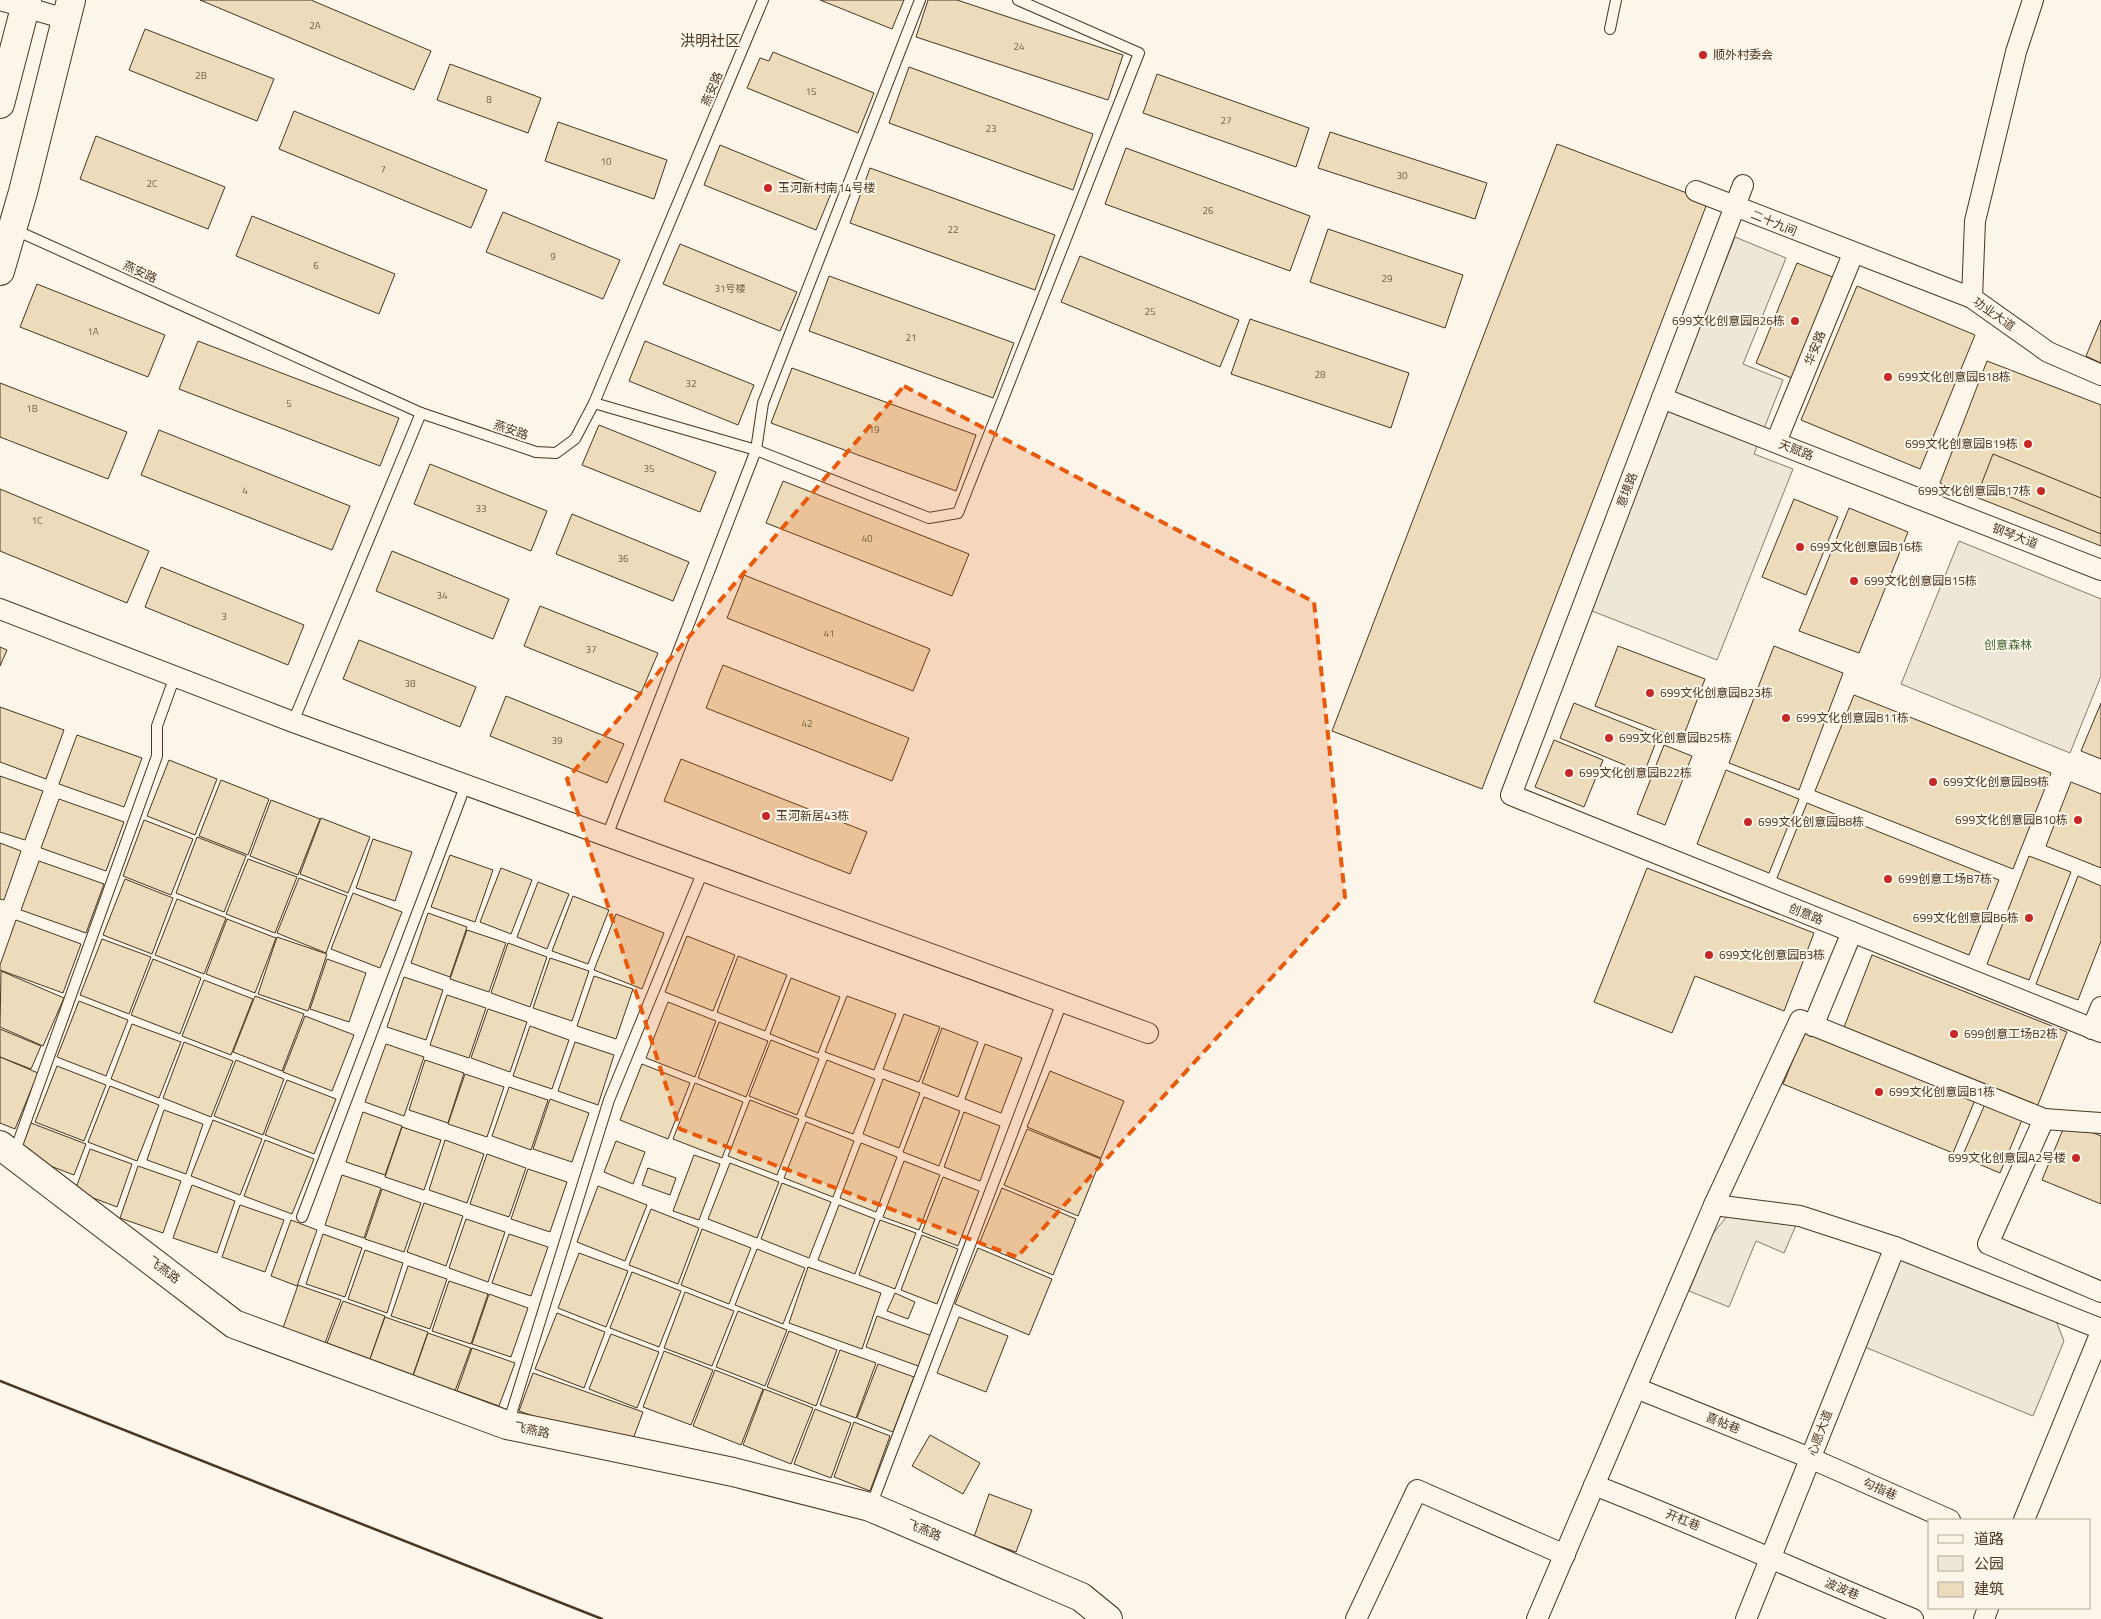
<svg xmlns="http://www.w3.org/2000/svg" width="2101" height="1619" font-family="'Titillium Web','Noto Sans SC',sans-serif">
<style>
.green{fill:#ede6d9;stroke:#887966}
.parking{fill:#ede7d9;stroke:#887966}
.building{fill:#ecdcbc;stroke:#4a3520}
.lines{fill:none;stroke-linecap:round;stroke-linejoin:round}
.lane-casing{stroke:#4a3520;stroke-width:12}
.street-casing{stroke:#4a3520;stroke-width:22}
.secondary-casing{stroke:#4a3520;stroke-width:30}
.primary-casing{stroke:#4a3520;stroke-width:30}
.lane{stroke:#fbf6e9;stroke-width:10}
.street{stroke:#fbf6e9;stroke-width:20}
.secondary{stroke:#fbf6e9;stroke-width:28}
.primary{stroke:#fbf6e9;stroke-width:28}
.wall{stroke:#4a3520;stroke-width:2.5}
.marked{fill:#e8590c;fill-opacity:0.2;stroke:#e8590c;stroke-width:4;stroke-dasharray:10 6;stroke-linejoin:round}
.poi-dot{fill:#c62828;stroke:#fbf6e9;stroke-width:2}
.labels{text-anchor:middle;stroke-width:4;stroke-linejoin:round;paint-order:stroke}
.number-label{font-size:10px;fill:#725f47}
.poi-label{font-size:12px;fill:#4a3520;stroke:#fbf6e9;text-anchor:start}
.street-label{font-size:12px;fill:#4a3520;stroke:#fbf6e9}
.park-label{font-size:12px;fill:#436837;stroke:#fbf6e9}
.quarter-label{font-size:15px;fill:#4a3520;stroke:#fbf6e9}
</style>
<rect width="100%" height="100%" fill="#fbf6e9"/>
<polygon class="green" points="1959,541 2101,599 2101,676 2070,753 1901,684"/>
<g class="parking">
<polygon points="1735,237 1786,258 1743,364 1783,380 1754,454 1793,469 1717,660 1587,609"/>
<polygon points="1731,1211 1800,1216 1784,1253 1756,1241 1729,1307 1689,1291 1712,1235"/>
<polygon points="1895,1247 2056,1321 2064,1341 2033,1416 1855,1343"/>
</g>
<g class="building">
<polygon points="200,0 311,0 431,51 414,90"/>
<polygon points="820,0 904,0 892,29"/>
<polygon points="928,0 957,0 1123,55 1108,100 916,37"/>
<polygon points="145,29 274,79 257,121 129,70"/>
<polygon points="773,52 874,93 858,133 747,88 760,58 769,61"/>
<polygon points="450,64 541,98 528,133 437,100"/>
<polygon points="909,67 1093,134 1073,190 889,123"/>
<polygon points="1157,74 1309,128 1296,167 1143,113"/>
<polygon points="294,111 487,190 471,228 279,149"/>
<polygon points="558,122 667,160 654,199 545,161"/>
<polygon points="1330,132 1487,183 1475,219 1318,168"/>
<polygon points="96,136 225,187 208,229 80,179"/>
<polygon points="1557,144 1708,201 1482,789 1332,731"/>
<polygon points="720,145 832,191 816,230 704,185"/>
<polygon points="1126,148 1310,216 1290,271 1105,204"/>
<polygon points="870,168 1055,235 1035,290 850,223"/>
<polygon points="503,212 620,260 603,299 486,252"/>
<polygon points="252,216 395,274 379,314 236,256"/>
<polygon points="1328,229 1463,275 1445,328 1310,282"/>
<polygon points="680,244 797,292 780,331 663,284"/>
<polygon points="1080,256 1239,320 1220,367 1061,302"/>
<polygon points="1797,263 1835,278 1794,379 1756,363"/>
<polygon points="829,276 1014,343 993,398 809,331"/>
<polygon points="37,284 165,335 148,377 20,327"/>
<polygon points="1857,286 1975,335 1920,469 1801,420"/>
<polygon points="1250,319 1409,373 1391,428 1231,374"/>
<polygon points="2101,320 2101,363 2086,356"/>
<polygon points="198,341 399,418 380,466 179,389"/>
<polygon points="645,341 754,385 738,425 629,381"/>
<polygon points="1987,361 2101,405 2101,546 1940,483"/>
<polygon points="792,368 976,435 956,491 771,423"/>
<polygon points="0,383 127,432 108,479 0,437"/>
<polygon points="599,425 716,472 700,512 582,465"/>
<polygon points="159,430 350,506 332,550 141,475"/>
<polygon points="1993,454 2101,498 2101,534 1981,485"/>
<polygon points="430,464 547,511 531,551 414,504"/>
<polygon points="783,481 969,554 952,596 766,523"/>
<polygon points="0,489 149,551 127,603 0,551"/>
<polygon points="1794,499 1838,517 1806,595 1762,577"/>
<polygon points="1849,508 1908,532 1859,653 1799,631"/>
<polygon points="572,514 689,562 673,601 556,554"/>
<polygon points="392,551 509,599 493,639 376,591"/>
<polygon points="161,567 304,625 288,665 145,607"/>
<polygon points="744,575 930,649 913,691 727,618"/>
<polygon points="540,606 658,653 641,693 524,646"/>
<polygon points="359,640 476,687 460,727 343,679"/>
<polygon points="1618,646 1705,679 1682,740 1595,706"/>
<polygon points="1774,646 1843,673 1799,790 1729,763"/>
<polygon points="0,647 7,650 0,666"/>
<polygon points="723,665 909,738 892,781 706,708"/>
<polygon points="1854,695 2051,773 2013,869 1815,791"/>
<polygon points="506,696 624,744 607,783 490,736"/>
<polygon points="1574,703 1658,737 1644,773 1560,738"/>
<polygon points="2101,703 2101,759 2081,751"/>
<polygon points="0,707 64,730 46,779 0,762"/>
<polygon points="77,735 142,758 124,807 59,784"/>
<polygon points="1554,740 1603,760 1584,807 1535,787"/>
<polygon points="1664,745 1692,756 1665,825 1637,814"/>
<polygon points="681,759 867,832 850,874 664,801"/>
<polygon points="169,760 217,779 195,835 147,816"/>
<polygon points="1726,770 1799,799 1769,873 1697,844"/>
<polygon points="0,776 43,791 25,840 0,832"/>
<polygon points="221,780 269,799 248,855 199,836"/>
<polygon points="2071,782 2101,794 2101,868 2046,846"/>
<polygon points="59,799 124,822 106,871 41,848"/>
<polygon points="271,800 320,819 298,875 250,856"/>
<polygon points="1807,803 1999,880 1969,955 1777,878"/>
<polygon points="321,818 370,837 348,893 300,874"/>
<polygon points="144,820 193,839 171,895 123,876"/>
<polygon points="197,837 246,856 224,912 176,893"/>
<polygon points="373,839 412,852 395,901 356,888"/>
<polygon points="0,843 21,851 4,900 0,899"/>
<polygon points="450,855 493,870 475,922 431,907"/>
<polygon points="2029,856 2071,872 2029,980 1987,964"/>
<polygon points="248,859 297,877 275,933 226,914"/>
<polygon points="39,861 104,884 86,933 21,910"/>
<polygon points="501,868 532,880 511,934 480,922"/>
<polygon points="1647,868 1814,933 1784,1011 1695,976 1672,1033 1594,1002"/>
<polygon points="2078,876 2101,886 2101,941 2078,1000 2036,984"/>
<polygon points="299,878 347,896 326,953 277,933"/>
<polygon points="125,879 173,898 152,954 103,935"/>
<polygon points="538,882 569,894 547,949 517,937"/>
<polygon points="353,893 402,912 380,968 331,949"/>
<polygon points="573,896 609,910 588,964 552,951"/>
<polygon points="177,899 226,918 204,974 155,955"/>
<polygon points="428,913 467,927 450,977 411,963"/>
<polygon points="616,914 664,933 642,989 594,970"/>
<polygon points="227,919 276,938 255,993 206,974"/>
<polygon points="16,920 81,944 63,993 0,970 0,965"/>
<polygon points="467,930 506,943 489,992 450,979"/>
<polygon points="687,936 735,955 713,1011 665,992"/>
<polygon points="277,937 327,954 308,1011 258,994"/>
<polygon points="102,939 151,957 129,1014 80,995"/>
<polygon points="508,943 547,957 530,1007 491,993"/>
<polygon points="1872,955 2067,1032 2035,1112 1841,1035"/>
<polygon points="738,956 787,975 765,1031 717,1012"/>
<polygon points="550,958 589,971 572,1021 533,1008"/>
<polygon points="153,959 201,978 180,1034 131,1015"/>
<polygon points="327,959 366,973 349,1022 310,1009"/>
<polygon points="1,971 64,998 43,1046 0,1027"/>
<polygon points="594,976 633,989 616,1039 577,1026"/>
<polygon points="404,977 443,990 426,1040 387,1027"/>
<polygon points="791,978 840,997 818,1053 770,1034"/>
<polygon points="204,980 253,999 231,1055 182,1036"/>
<polygon points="447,995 486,1008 469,1058 430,1045"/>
<polygon points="255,996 304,1014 282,1071 233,1052"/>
<polygon points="847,996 896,1014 874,1070 825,1052"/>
<polygon points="79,1001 128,1020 106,1076 57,1057"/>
<polygon points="668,1002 716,1021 695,1077 646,1058"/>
<polygon points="488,1009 527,1022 510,1072 471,1058"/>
<polygon points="904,1014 940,1027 919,1082 883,1069"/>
<polygon points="305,1016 354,1035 332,1091 283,1072"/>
<polygon points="719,1022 768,1041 746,1097 698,1078"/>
<polygon points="132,1024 181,1042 159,1098 111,1079"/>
<polygon points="530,1026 569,1040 552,1089 513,1076"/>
<polygon points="942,1028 978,1042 958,1097 922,1083"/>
<polygon points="0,1029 41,1046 31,1069 0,1057"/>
<polygon points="1805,1031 1975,1100 1953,1153 1783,1084"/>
<polygon points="771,1040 819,1059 797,1115 749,1096"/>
<polygon points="184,1042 233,1061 211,1117 163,1098"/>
<polygon points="575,1042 614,1055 598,1105 558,1091"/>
<polygon points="386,1044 424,1057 404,1116 365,1102"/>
<polygon points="985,1044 1022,1058 1001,1113 965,1099"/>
<polygon points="0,1057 38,1073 15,1129 0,1123"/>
<polygon points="236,1060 284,1079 263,1135 214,1116"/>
<polygon points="425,1060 464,1073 448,1123 409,1110"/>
<polygon points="827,1060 875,1079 853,1134 805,1116"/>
<polygon points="642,1064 690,1083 668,1139 620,1120"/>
<polygon points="57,1066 106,1085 84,1141 35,1122"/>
<polygon points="1050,1071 1124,1101 1101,1158 1027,1127"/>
<polygon points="465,1074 504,1087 487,1137 448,1124"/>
<polygon points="883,1079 920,1093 899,1148 863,1134"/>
<polygon points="287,1080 336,1099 314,1154 265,1135"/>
<polygon points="695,1083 743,1102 722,1158 673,1139"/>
<polygon points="110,1086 159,1105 137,1161 88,1142"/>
<polygon points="509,1087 548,1100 531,1150 492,1136"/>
<polygon points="924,1097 960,1111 939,1166 903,1152"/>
<polygon points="550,1099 589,1113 572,1162 533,1149"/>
<polygon points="750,1100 799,1119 777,1175 728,1156"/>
<polygon points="1985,1104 2022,1120 2000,1173 1962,1157"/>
<polygon points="164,1110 203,1124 186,1174 147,1160"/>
<polygon points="363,1112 402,1126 385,1175 346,1162"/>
<polygon points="964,1112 1000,1126 980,1181 944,1167"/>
<polygon points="213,1120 262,1139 240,1195 191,1176"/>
<polygon points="806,1122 854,1141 833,1197 784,1178"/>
<polygon points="2066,1122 2101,1136 2101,1204 2042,1180"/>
<polygon points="31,1123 86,1144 74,1175 19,1154"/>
<polygon points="402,1127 441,1140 424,1190 385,1177"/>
<polygon points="1027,1129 1101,1159 1078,1216 1004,1185"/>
<polygon points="265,1140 314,1159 292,1214 244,1196"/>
<polygon points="445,1140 484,1154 467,1203 429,1190"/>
<polygon points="616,1141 645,1152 633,1184 604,1172"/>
<polygon points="861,1143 897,1157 876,1212 840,1198"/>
<polygon points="90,1149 132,1164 117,1207 75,1191"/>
<polygon points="487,1154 526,1168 509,1217 470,1204"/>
<polygon points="694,1155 720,1164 699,1220 673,1211"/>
<polygon points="904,1161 940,1175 919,1230 883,1217"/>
<polygon points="730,1163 779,1182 757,1238 708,1219"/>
<polygon points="138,1166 181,1181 163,1233 120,1218"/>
<polygon points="648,1168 676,1178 670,1195 642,1185"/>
<polygon points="528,1169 567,1182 550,1232 511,1219"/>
<polygon points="342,1175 381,1188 364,1238 325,1225"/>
<polygon points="943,1177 979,1191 958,1246 922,1232"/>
<polygon points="782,1183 831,1202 809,1258 761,1239"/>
<polygon points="192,1185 235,1201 217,1253 173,1238"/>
<polygon points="598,1186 647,1205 625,1261 577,1242"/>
<polygon points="1002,1188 1076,1219 1053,1275 979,1244"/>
<polygon points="382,1189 421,1203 404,1252 365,1239"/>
<polygon points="424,1203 463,1216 446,1266 407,1252"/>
<polygon points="240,1205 284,1220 265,1272 222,1257"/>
<polygon points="839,1205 875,1219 855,1274 818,1260"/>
<polygon points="651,1209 699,1228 678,1284 629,1265"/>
<polygon points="466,1219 505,1232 488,1282 449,1268"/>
<polygon points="291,1220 317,1230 297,1286 271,1276"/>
<polygon points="880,1220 916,1233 895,1289 859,1275"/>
<polygon points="702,1229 751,1248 729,1304 681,1285"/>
<polygon points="323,1234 362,1248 345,1297 306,1284"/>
<polygon points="509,1234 548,1247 531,1296 492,1283"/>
<polygon points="922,1235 958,1249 937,1304 901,1290"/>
<polygon points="978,1248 1052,1279 1029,1335 955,1304"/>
<polygon points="757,1249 805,1268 783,1324 735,1305"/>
<polygon points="365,1250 403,1263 387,1313 348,1299"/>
<polygon points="579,1253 628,1271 606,1327 558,1308"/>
<polygon points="408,1266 447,1279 430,1329 391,1316"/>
<polygon points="808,1267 881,1293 862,1349 789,1323"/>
<polygon points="632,1272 681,1291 659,1347 610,1328"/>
<polygon points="449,1281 488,1294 471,1344 432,1331"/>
<polygon points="298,1285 341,1300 325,1343 283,1328"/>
<polygon points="685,1292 734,1311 712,1366 664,1348"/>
<polygon points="895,1293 915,1302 908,1319 887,1311"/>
<polygon points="489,1294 528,1308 511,1357 472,1344"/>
<polygon points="343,1301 385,1316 370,1359 327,1343"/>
<polygon points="738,1311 787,1330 765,1386 716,1367"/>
<polygon points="557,1313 605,1332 584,1388 535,1369"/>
<polygon points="877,1316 932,1336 921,1367 866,1347"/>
<polygon points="385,1317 428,1332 413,1375 370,1359"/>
<polygon points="959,1317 1008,1336 986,1392 937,1373"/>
<polygon points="789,1331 837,1350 816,1406 767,1387"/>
<polygon points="428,1333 471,1348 455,1391 413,1376"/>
<polygon points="611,1334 659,1352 637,1408 589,1389"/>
<polygon points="472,1348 515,1363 499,1406 457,1391"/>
<polygon points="840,1350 876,1363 856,1418 820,1405"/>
<polygon points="664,1351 713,1370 691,1425 643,1407"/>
<polygon points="878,1364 914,1377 893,1432 857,1418"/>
<polygon points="715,1370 763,1389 741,1445 693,1426"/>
<polygon points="533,1373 643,1412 629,1450 519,1411"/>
<polygon points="764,1389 813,1408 791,1464 743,1445"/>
<polygon points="815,1409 851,1423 831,1478 794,1464"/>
<polygon points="854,1422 890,1436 870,1491 834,1477"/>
<polygon points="930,1435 980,1463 963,1494 912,1466"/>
<polygon points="989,1494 1032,1510 1016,1552 974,1537"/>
</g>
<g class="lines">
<defs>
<g id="lane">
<polyline points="1610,29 1616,0"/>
<polyline points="13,229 421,413 536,452 556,453 575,439 594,403 763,0"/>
<polyline points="594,403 756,450 929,518 958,513 1139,53 1018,0"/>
<polyline points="293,722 421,413"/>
<polyline points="607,836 756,450 763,403 920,0"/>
<polyline points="14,1154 157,756 157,726 175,676"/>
<polyline points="302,1217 466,784"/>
<polyline points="508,1424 609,1100 703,871"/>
<polyline points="871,1506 1062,1002"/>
</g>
<g id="street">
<polyline points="0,0 66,19"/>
<polyline points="1743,185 1511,795 2101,1032"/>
<polyline points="1696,191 1972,298 2048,352 2101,375"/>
<polyline points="1972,298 1975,221 2016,52 2033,0"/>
<polyline points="1662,398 2101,570"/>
<polyline points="1776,442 1853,254"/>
<polyline points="0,609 293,722 1148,1033"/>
<polyline points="1813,1026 1852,932"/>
<polyline points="2092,1029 2101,1007"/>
<polyline points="2044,1119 1988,1244 2101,1292"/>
<polyline points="1714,1205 1800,1216 1895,1247 2101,1329"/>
<polyline points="1636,1388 1810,1458 1950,1520"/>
<path d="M1594,1485C1702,1527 1807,1575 1913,1619"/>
<polyline points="2024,1520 2101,1332"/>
<polyline points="1356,1619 1417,1490 1565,1555"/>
<polyline points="1537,1619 1714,1205 1800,1020 2044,1119 2101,1123"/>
<polyline points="1746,1619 1895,1247"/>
<polyline points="1984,1619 1988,1608"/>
</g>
<g id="secondary">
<polyline points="0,271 23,192 71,0"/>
<polyline points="0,1145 234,1324 507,1425 733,1472 870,1507 1081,1597 1108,1619"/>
</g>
<polyline id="primary" points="0,104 27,0"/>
</defs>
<use href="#lane" class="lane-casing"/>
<use href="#street" class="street-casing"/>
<use href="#secondary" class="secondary-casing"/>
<use href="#primary" class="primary-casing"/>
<use href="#lane" class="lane"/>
<use href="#street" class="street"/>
<use href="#secondary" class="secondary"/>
<use href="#primary" class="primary"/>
<polyline class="wall" points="0,1381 602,1619"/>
</g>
<path class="marked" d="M904,386L1314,602L1345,897L1017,1257L680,1129L567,779Z"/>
<g class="poi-dot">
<circle cx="1703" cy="55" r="5"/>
<circle cx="768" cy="188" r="5"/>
<circle cx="1795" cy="321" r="5"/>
<circle cx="1888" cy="377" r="5"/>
<circle cx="2028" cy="444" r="5"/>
<circle cx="2041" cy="491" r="5"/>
<circle cx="1800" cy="547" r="5"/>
<circle cx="1854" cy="581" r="5"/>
<circle cx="1650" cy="693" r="5"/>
<circle cx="1786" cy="718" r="5"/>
<circle cx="1609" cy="738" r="5"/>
<circle cx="1569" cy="773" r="5"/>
<circle cx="1933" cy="782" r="5"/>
<circle cx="766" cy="816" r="5"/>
<circle cx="2078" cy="820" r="5"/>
<circle cx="1748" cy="822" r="5"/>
<circle cx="1888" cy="879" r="5"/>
<circle cx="2029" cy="918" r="5"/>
<circle cx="1709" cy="955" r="5"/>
<circle cx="1954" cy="1034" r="5"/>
<circle cx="1879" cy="1092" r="5"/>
<circle cx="2076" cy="1158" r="5"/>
</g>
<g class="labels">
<g class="number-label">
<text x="315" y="29">2A</text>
<text x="1019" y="50">24</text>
<text x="201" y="79">2B</text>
<text x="811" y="95">15</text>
<text x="489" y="103">8</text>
<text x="1226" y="124">27</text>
<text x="991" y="132">23</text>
<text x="606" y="165">10</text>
<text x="383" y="173">7</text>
<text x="1402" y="179">30</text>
<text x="152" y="187">2C</text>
<text x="1208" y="214">26</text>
<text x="953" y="233">22</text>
<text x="553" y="260">9</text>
<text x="316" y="269">6</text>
<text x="1387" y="282">29</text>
<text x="730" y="292">31号楼</text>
<text x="1150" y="315">25</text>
<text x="93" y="335">1A</text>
<text x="911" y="341">21</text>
<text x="1320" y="378">28</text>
<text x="691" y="387">32</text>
<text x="289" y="407">5</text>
<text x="32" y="412">1B</text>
<text x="874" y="433">19</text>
<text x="649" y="472">35</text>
<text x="245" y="494">4</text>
<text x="481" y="512">33</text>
<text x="37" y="524">1C</text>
<text x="867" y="542">40</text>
<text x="623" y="562">36</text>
<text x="442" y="599">34</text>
<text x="224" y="620">3</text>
<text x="829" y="637">41</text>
<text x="591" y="653">37</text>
<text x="410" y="687">38</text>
<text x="807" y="727">42</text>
<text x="557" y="744">39</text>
</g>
<g class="poi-label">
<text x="1713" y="59">顺外村委会</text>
<text x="778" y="192">玉河新村南14号楼</text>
<text x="1785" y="325" text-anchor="end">699文化创意园B26栋</text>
<text x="1898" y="381">699文化创意园B18栋</text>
<text x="2018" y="448" text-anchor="end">699文化创意园B19栋</text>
<text x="2031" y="495" text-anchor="end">699文化创意园B17栋</text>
<text x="1810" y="551">699文化创意园B16栋</text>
<text x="1864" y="585">699文化创意园B15栋</text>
<text x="1660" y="697">699文化创意园B23栋</text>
<text x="1796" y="722">699文化创意园B11栋</text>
<text x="1619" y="742">699文化创意园B25栋</text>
<text x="1579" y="777">699文化创意园B22栋</text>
<text x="1943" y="786">699文化创意园B9栋</text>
<text x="776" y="820">玉河新居43栋</text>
<text x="2068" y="824" text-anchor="end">699文化创意园B10栋</text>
<text x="1758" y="826">699文化创意园B8栋</text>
<text x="1898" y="883">699创意工场B7栋</text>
<text x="2019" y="922" text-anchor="end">699文化创意园B6栋</text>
<text x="1719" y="959">699文化创意园B3栋</text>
<text x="1964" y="1038">699创意工场B2栋</text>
<text x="1889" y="1096">699文化创意园B1栋</text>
<text x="2066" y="1162" text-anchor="end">699文化创意园A2号楼</text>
</g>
<g class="street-label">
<text transform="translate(712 89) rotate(-67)" y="4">燕安路</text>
<text transform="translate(1774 223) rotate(22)" y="4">二十九间</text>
<text transform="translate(140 272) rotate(24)" y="4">燕安路</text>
<text transform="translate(1994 314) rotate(35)" y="4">功业大道</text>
<text transform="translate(1815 348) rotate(-68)" y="4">华安路</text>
<text transform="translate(511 430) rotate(19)" y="4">燕安路</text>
<text transform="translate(1796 450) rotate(21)" y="4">天赋路</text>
<text transform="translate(1627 490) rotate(-69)" y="4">意境路</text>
<text transform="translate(2015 536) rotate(21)" y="4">钢琴大道</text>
<text transform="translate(1806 914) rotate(22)" y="4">创意路</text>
<text transform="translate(164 1270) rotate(37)" y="4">飞燕路</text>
<text transform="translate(1723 1423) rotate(22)" y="4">喜帖巷</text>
<text transform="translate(532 1430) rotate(12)" y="4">飞燕路</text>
<text transform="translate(1820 1433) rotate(-69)" y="4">心愿大道</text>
<text transform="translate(1880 1489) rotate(24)" y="4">勾指巷</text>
<text transform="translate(1683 1520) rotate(22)" y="4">开杠巷</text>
<text transform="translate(924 1530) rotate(23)" y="4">飞燕路</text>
<text transform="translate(1842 1589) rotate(23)" y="4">波波巷</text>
</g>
<g class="park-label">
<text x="2008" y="649">创意森林</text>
</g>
<g class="quarter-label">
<text x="710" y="46">洪明社区</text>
</g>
</g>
<rect x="1928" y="1519" width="162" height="90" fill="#fbf6e9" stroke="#b4a999"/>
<rect x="1938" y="1535" width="25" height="8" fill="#fbf6e9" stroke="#b4a999"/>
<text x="1974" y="1544" font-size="15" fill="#4a3520">道路</text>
<rect x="1938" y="1556" width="25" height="15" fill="#ede6d9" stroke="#b4a999"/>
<text x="1974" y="1569" font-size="15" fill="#4a3520">公园</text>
<rect x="1938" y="1582" width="25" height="15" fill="#ecdcbc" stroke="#b4a999"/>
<text x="1974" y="1594" font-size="15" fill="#4a3520">建筑</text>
</svg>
